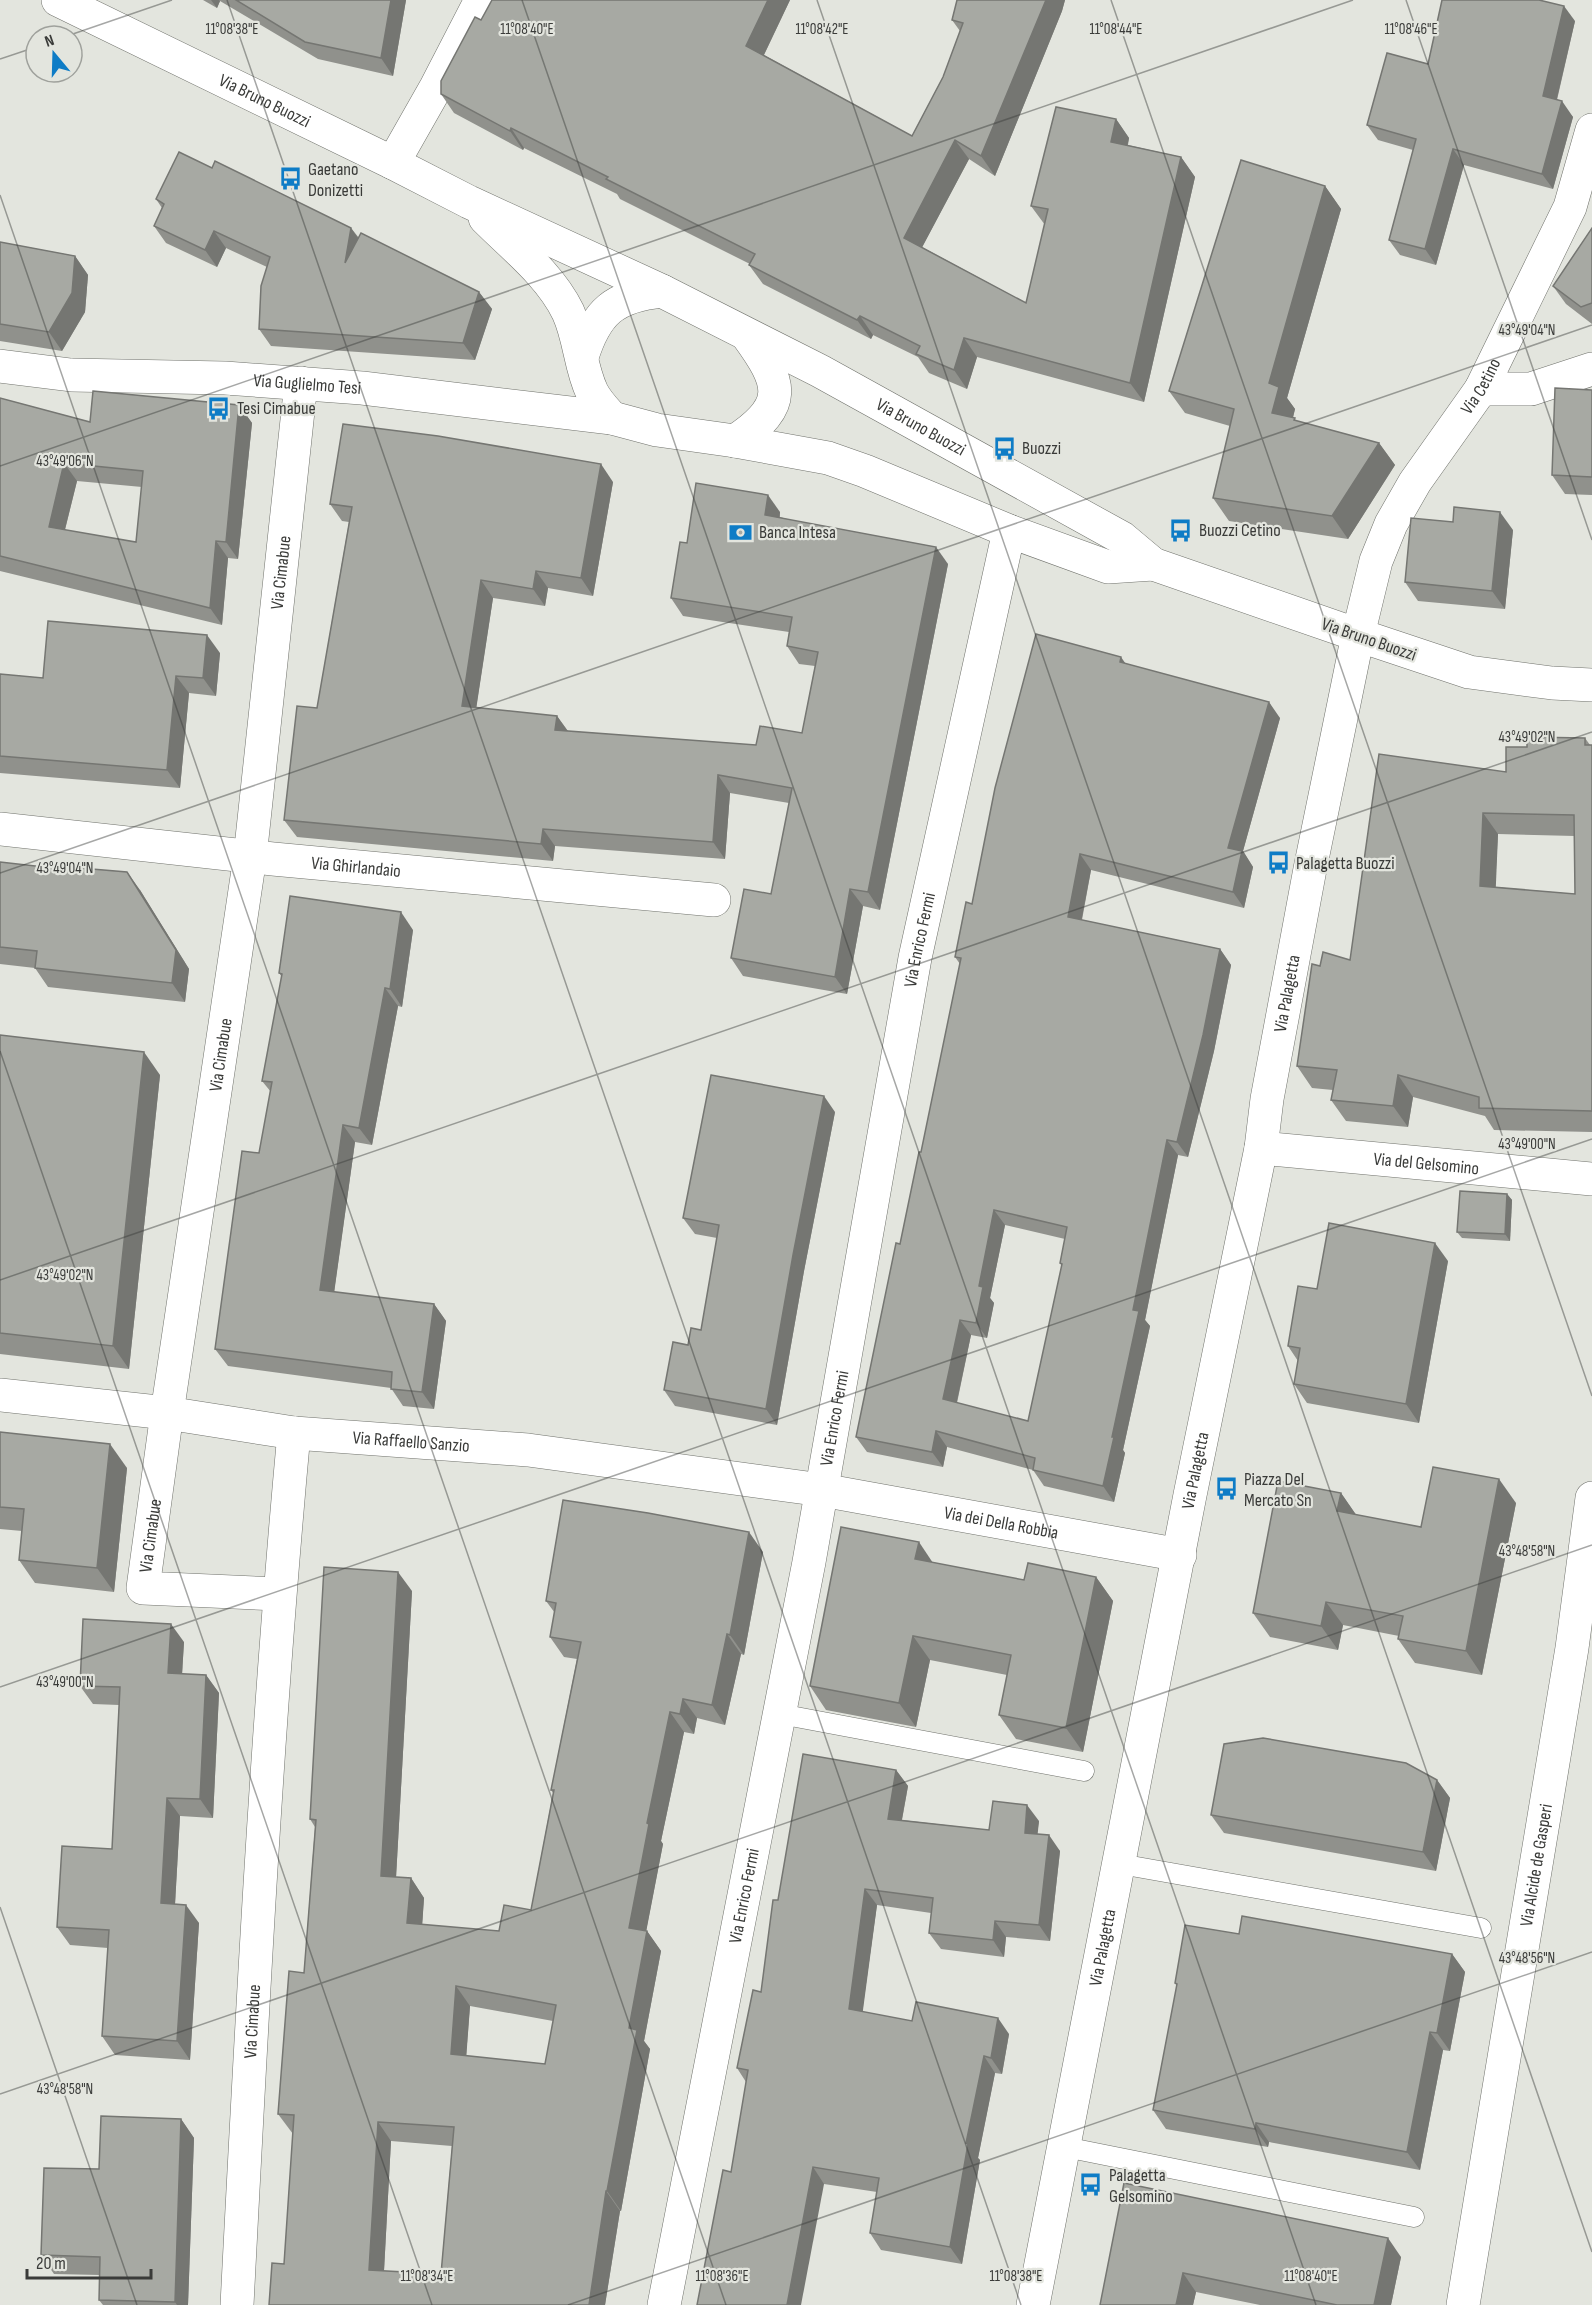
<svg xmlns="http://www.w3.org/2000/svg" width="1592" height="2305" font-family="'Sofia Sans Condensed',sans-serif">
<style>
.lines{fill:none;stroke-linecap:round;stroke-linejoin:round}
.lane-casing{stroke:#70726c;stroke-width:21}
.street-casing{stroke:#70726c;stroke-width:34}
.secondary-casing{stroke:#70726c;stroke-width:34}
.lane{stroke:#fff;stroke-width:20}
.street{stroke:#fff;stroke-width:33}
.secondary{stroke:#fff;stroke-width:33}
.wall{fill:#90918c;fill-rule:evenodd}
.shaded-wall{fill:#757672}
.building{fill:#a7a9a3;stroke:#757672;stroke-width:1.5;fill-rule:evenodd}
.ticks{fill:none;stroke:#3a3b39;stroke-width:1.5;stroke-opacity:0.45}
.labels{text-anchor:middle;stroke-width:4.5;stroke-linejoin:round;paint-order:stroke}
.street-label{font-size:18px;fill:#3a3b39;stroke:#e3e5de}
.poi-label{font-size:18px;fill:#3a3b39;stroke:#e3e5de;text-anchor:start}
.ticks-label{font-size:15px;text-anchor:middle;fill:#3a3b39;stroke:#e3e5de;stroke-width:4.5;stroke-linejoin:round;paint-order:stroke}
</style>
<rect width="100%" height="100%" fill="#e3e5de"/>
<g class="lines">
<defs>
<g id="lane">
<polyline points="780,1714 1084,1771"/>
<polyline points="1120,1864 1481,1928"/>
<polyline points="1065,2147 1414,2217"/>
</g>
<g id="street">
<path id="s1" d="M58,0L393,163L469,202L662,291L820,371L1122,538L1153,564L1358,635L1376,561L1391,524L1415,482L1481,389L1570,207L1592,130"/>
<polyline points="393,163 435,89 481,0"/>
<path d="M485,218C514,247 550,275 568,312C580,338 580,367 592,392C597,402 605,410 612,418"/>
<path d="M582,357C596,312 614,296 662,291"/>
<path id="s2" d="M0,366L71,375L225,378L362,388L612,418L657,430L735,441L828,458L865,471L1009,531L1108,567L1153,564"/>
<polyline points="1481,389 1531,389 1592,369"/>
<path d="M735,441C790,405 782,383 747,335"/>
<path id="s3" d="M0,829L273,859L714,900"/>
<path id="s4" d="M1261,1148L1592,1179"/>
<path id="s5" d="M0,1395L167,1413L294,1433L528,1450L822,1490L1180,1555"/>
<path id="s6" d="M279,1594L143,1588L167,1413L250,857L301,383"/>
<path id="s7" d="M237,2305C252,2014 267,1723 294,1433"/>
<path id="s8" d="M664,2305L809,1562L915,958L1009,531"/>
<path id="s9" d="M1463,2305L1572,1648L1592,1498"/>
</g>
<g id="secondary">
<path id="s10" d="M1033,2305L1190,1495L1261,1148L1267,1099L1310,869L1358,635L1469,672L1552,683L1592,685"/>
</g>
</defs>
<use href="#lane" class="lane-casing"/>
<use href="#street" class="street-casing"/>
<use href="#secondary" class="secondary-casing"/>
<use href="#lane" class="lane"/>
<use href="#street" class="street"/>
<use href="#secondary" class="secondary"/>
</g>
<g class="wall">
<polygon points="203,0 406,0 393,76 318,59 220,1 217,8"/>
<polygon points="790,0 764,55 912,136 943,77 960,31 952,20 957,0 1065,0 1062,11 995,176 969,159 922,247 1026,303 1045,225 1031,206 1116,119 1129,138 1128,145 1181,157 1195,177 1144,402 977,357 967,389 929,373 918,357 873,335 871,339 763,284 749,265 750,264 620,199 617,194 524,148 523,150 454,113 441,94 481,20"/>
<polygon points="1575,21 1557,100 1573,117 1553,189 1464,165 1436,265 1400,255 1389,240 1413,150 1378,140 1367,125 1428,64"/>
<polygon points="212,168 351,228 359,238 479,292 492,309 475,360 271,346 259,329 267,267 226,248 217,267 166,243 154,226 162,208 156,199"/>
<polygon points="1325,186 1341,209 1287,398 1295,409 1293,418 1297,421 1379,443 1395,465 1348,539 1229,521 1213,498 1230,426 1185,413 1169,391"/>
<polygon points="1592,228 1592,324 1566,304 1553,286"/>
<polygon points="0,242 75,256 88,275 85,312 62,351 0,341"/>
<polygon points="1592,390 1592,495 1565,494 1552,475"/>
<path d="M0,398L90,422L239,405L252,423L238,559L228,558L222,625L0,571ZM77,481L142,487L136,542L65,530Z"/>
<polygon points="613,482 593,596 548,588 545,606 493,598 476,708 557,716 568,731 756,745 802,733 815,666 799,664 787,646 789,632 683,616 671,598 687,543 780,512 780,517 948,564 880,910 863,906 847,994 743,976 731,958 771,894 789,803 730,793 725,859 555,846 553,861 297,837 284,820 317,708 349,522 342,521 330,504"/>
<polygon points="1513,530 1505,609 1418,601 1405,582"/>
<polygon points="220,653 216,696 189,693 180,788 0,773 0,674 43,678"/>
<path d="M1126,664L1280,718L1243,851L1253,867L1244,908L1091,870L1082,920L1220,949L1231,965L1214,1051L1188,1157L1178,1155L1145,1320L1150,1326L1123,1450L1125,1453L1114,1502L1044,1486L1033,1470L947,1447L943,1467L867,1452L856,1437L921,1152L960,964L955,957L972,904ZM1005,1225L1065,1239L1060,1263L1062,1266L1028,1421L957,1403L971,1335L987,1338L994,1303L990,1298Z"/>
<path d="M1585,738L1590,745H1592V1132L1494,1130L1485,1116L1413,1097L1408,1127L1346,1121L1331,1100L1333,1090L1312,1088L1297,1066L1320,966L1350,960L1506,772L1527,747ZM1498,834L1575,836V894L1495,887Z"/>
<polygon points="0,862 140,890 189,969 185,1002 48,987 35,968 0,964"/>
<polygon points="413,930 402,1007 398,1006 372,1145 355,1142 334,1292 434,1304 446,1321 434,1409 403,1406 391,1388 228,1366 215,1349 259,1153 271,1092 262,1081 282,977 279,973"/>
<polygon points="0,1035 160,1075 129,1369 0,1354"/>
<polygon points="835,1112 804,1271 777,1425 675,1406 664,1390 688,1345 701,1330 717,1238 695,1234 683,1218"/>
<polygon points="1507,1194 1512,1200 1510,1241 1462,1238 1457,1232"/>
<polygon points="1448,1261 1419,1423 1307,1403 1294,1384 1298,1361 1288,1346 1317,1289"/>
<polygon points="0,1432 127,1468 114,1592 35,1583 19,1560 22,1531 0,1529"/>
<polygon points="1341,1493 1356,1515 1421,1527 1516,1503 1482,1675 1415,1663 1398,1639 1399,1636 1343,1625 1338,1650 1270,1637 1253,1613"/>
<path d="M763,1552L744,1655L741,1654L725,1725L697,1718L694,1734L684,1732L661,1841L663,1844L646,1931H647L661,1951L644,2041L650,2049L621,2211H620L605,2305L284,2264L293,2134L278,2114L304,1973L315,1827L310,1819L412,1591L396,1877L411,1878L424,1898L422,1925L499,1931L531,1910L553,1793L551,1790L577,1659L564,1657L550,1637L555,1613L546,1601ZM470,2006L553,2021L545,2064L466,2056ZM391,2141L452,2146L441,2274L384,2271Z"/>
<polygon points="933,1563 1024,1580 1096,1577 1113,1601 1083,1752 1016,1739 999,1715 1007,1675 930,1660 916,1727 826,1710 810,1686"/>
<polygon points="184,1642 182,1674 206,1675 219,1693 213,1818 180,1816 175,1904 199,1923 190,2060 115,2055 102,2036 108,1948 70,1945 57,1927 112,1849 119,1705 93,1704 80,1686"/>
<polygon points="896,1770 908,1786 902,1820 989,1830 1039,1821 1037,1834 1060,1851 1050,1941 1006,1937 1004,1957 941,1949 929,1933 931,1913 877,1905 862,2012 912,2021 1009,2034 1002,2074 995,2073 978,2158 980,2160 962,2264 881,2250 870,2233 877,2192 824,2184 731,2172 746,2082 737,2068 761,1992 778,1900"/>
<polygon points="1437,1780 1450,1798 1436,1871 1224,1833 1211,1815"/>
<polygon points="1239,1934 1452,1954 1465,1972 1450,2051 1443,2050 1420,2170 1269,2142 1268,2147 1166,2129 1153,2110 1177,1986 1175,1983"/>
<polygon points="181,2119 194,2138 188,2305 103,2305 99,2300 100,2275 54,2274 41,2255"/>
<polygon points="1124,2183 1401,2257 1391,2305 1260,2305 1196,2292 1193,2305"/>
</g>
<g class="shaded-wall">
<polygon points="211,0 219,0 220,1 217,8"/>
<polygon points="391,0 406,0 393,76 381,58"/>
<polygon points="768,0 790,0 759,65 746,46"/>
<polygon points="1046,0 1065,0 1062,11 995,176 981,156"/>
<polygon points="1564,6 1575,21 1554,111 1543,96"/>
<polygon points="1562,101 1573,117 1553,189 1542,174"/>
<polygon points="1116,119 1129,138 1124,161 1111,142"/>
<polygon points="511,128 524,148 523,150 510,131"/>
<polygon points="955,140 969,159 917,257 904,238"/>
<polygon points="1453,149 1464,165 1436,265 1425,249"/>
<polygon points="1181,157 1195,177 1144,402 1130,383"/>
<polygon points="1325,186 1341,209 1287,398 1295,409 1288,436 1272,413 1269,383"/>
<polygon points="351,228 363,245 345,263"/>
<polygon points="214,231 226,248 217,267 205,250"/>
<polygon points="75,256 88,275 85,312 62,351 49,332"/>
<polygon points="479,292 492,309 475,360 463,343"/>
<polygon points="860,316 873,335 871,339 857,320"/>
<polygon points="964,338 977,357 967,389 954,370"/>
<polygon points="239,405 252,423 238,559 226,542"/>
<polygon points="1379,443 1395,465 1348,539 1332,516"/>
<polygon points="64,463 77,481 61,545 49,527"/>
<polygon points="601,464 613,482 593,596 581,578"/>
<polygon points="768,495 780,512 777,532 765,515"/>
<polygon points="1500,512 1513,530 1505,609 1492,591"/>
<polygon points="216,541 228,558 222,625 210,608"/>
<polygon points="936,547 948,564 880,910 868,892"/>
<polygon points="536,571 548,588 545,606 533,589"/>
<polygon points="481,580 493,598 474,723 462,706"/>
<polygon points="207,635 220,653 216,696 203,678"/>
<polygon points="1121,657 1132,673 1120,662"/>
<polygon points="176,676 189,693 180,788 167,770"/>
<polygon points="1269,702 1280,718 1243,851 1253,867 1244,908 1233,892 1228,848"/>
<polygon points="557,716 569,733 555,730"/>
<polygon points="718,775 730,793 725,859 713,842"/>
<polygon points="1483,813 1498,834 1495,907 1480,886"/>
<polygon points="543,829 555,846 553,861 541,844"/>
<polygon points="1080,854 1091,870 1079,933 1068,917"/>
<polygon points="127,872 140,890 189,969 185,1002 172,983"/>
<polygon points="850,889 863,906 847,994 835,977"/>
<polygon points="401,912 413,930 402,1007 390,989"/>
<polygon points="1220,949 1231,965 1214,1051 1188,1157 1177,1142"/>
<polygon points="385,988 398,1006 372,1145 359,1128"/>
<polygon points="144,1052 160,1075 129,1369 113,1346"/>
<polygon points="1398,1075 1413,1097 1408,1127 1393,1106"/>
<polygon points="824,1096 835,1112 804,1271 777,1425 766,1409 793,1255"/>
<polygon points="343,1125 355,1142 332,1308 320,1290"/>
<polygon points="1167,1140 1178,1155 1145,1320 1150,1326 1123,1450 1125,1453 1114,1502 1103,1486 1133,1310"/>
<polygon points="1507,1194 1512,1200 1510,1241 1505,1234"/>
<polygon points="994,1210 1005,1225 990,1298 994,1303 987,1338 976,1323 979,1286"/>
<polygon points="1435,1243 1448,1261 1419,1423 1406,1404"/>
<polygon points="434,1304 446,1321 434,1409 422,1392"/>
<polygon points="960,1320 971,1335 954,1415 943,1399"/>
<polygon points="936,1431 947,1447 943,1467 932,1452"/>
<polygon points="110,1444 127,1468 114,1592 97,1568"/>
<polygon points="1499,1479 1516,1503 1482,1675 1466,1651"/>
<polygon points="1341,1493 1357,1516 1337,1511"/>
<polygon points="749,1532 763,1552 744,1655 730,1635"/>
<polygon points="919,1542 935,1566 915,1559"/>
<polygon points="398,1572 412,1591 395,1896 381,1876"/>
<polygon points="1096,1577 1113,1601 1083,1752 1066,1728"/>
<polygon points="1326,1602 1343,1625 1338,1650 1321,1626"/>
<polygon points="171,1624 184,1642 181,1691 168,1673"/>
<polygon points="727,1634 741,1654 725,1725 712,1705"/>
<polygon points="913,1636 930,1660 916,1727 899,1703"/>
<polygon points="206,1675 219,1693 213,1818 200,1799"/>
<polygon points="683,1699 697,1718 694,1734 680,1714"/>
<polygon points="670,1712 684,1732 661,1841 663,1844 643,1948 629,1928 647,1823"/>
<polygon points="896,1770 908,1786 899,1835 888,1819"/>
<polygon points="1437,1780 1450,1798 1436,1871 1423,1852"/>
<polygon points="167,1798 180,1816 174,1922 161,1903"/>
<polygon points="1027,1805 1039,1821 1036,1849 1025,1833"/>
<polygon points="1049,1835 1060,1851 1050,1941 1039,1925"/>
<polygon points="411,1878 424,1898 421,1943 407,1923"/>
<polygon points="865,1889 877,1905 861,2025 849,2009"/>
<polygon points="186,1905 199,1923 190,2060 177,2041"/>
<polygon points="995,1921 1006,1937 1004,1957 993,1940"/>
<polygon points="647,1931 661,1951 644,2041 650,2049 621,2211 607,2191 629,2028"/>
<polygon points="1452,1954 1465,1972 1450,2051 1437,2033"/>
<polygon points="456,1986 470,2006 465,2074 451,2054"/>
<polygon points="998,2018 1009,2034 1002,2074 991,2058"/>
<polygon points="1430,2032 1443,2050 1420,2170 1407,2152"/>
<polygon points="984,2056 995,2073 978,2158 980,2160 962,2264 950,2247 966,2143"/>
<polygon points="181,2119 194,2138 188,2305 177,2305 175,2302"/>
<polygon points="378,2122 391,2141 383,2289 369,2270"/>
<polygon points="1256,2123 1269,2142 1268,2147 1255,2129"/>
<polygon points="813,2167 824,2184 801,2305 787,2305"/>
<polygon points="606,2191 620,2211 605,2305 589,2305"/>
<polygon points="1388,2238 1401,2257 1391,2305 1374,2305"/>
<polygon points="1183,2273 1196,2292 1193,2305 1176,2305"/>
</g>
<g class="building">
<polygon points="236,0 391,0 381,58 305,42"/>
<polygon points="492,0 768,0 746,46 912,136 943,77 963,23 952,20 957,0 1046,0 981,156 955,140 904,238 1026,303 1048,209 1031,206 1056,107 1116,119 1111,142 1181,157 1130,383 964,338 954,370 916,354 920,346 860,316 857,320 749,265 755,254 606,179 608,177 511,128 510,131 441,94 441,81 475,17 481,20"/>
<polygon points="1442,0 1539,0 1564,6 1543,96 1562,101 1542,174 1453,149 1425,249 1389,240 1416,139 1367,125 1387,53 1428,64"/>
<polygon points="179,152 212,168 215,161 351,228 345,263 361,233 479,292 463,343 259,329 261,286 270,257 214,231 205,250 154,226 164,204 156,199"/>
<polygon points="1241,160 1325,186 1269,383 1279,387 1272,413 1295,418 1294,420 1379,443 1332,516 1213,498 1234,409 1169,391"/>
<polygon points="1592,228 1592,303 1581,307 1553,286"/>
<polygon points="0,242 75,256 72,293 49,332 0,324"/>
<polygon points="1555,388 1592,390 1592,477 1552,475"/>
<path d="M93,391L239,405L226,542L216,541L210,608L0,556V398L90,422ZM64,463L143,471L136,542L49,527Z"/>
<polygon points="343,424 438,436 601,464 581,578 536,571 533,589 481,580 462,706 557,716 555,730 756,745 760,726 802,733 818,652 787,646 792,617 671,598 680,542 687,543 696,483 768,495 765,515 936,547 868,892 850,889 835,977 731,958 744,889 771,894 792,788 718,775 713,842 543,829 541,844 284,820 297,706 317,708 352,507 330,504"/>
<polygon points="1454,507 1500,512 1492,591 1405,582 1411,518 1453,522"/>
<polygon points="48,621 207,635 203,678 176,676 167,770 0,756 0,674 43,678"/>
<path d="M1036,634L1121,657L1120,662L1269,702L1228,848L1242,851L1233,892L1080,854L1068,917L1220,949L1203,1035L1177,1142L1167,1140L1133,1310L1139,1311L1112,1437H1114L1103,1486L1033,1470L1035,1458L936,1431L932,1452L856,1437L896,1243L900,1244L919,1152H921L961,958L955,957L966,902L972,904L995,788ZM994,1210L1067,1227L1060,1263L1062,1264L1028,1421L943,1399L960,1320L976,1323L983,1287L979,1286Z"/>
<path d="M1527,737L1585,738V745H1592V1111L1479,1108V1097L1398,1075L1393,1106L1331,1100L1337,1070L1297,1066L1312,964L1320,966L1323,952L1350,960L1379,754L1506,772V747H1527ZM1483,813L1574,815L1575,894L1480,886Z"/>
<polygon points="0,862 44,867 45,865 127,872 176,950 172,983 35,968 37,951 0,947"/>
<polygon points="290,896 401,912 390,989 385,988 359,1128 343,1125 320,1290 434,1304 422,1392 391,1389 392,1372 215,1349 242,1151 259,1153 272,1082 262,1081 282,974 279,973"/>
<polygon points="0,1035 144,1052 113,1346 0,1333"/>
<polygon points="711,1075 824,1096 793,1255 766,1409 664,1390 673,1342 688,1345 691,1328 701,1330 719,1225 683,1218"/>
<polygon points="1460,1191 1507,1194 1505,1234 1457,1232"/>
<polygon points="1329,1223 1435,1243 1406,1404 1294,1384 1300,1348 1288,1346 1298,1286 1317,1289"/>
<polygon points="0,1432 110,1444 97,1568 19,1560 24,1509 0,1507"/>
<polygon points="1433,1467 1499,1479 1466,1651 1398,1639 1403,1616 1326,1602 1321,1626 1253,1613 1278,1481 1341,1493 1337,1511 1421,1527"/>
<path d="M563,1500L648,1513L749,1532L730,1635L727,1634L712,1705L683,1699L680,1714L670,1712L647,1823L649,1824L629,1928L647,1931L629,2028L637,2030L607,2191H606L589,2305H269L272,2263L284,2264L294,2115L278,2114L289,1971L304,1973L316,1820L310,1819L324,1567L398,1572L381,1876L411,1878L407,1923L499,1931L504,1905L531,1910L554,1790H551L581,1642L550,1637L556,1603L546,1601ZM456,1986L556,2005L545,2064L451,2054ZM378,2122L454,2127L441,2274L369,2270Z"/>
<polygon points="841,1527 919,1542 915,1559 1024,1580 1028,1563 1096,1577 1066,1728 999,1715 1011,1655 913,1636 899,1703 810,1686"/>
<polygon points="83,1619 171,1624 168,1673 206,1675 200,1799 167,1798 161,1903 186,1905 177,2041 102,2036 109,1930 57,1927 62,1846 112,1849 120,1687 80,1686"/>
<polygon points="1263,1738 1406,1763 1437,1780 1423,1852 1211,1815 1224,1744"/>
<polygon points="803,1754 896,1770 888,1819 989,1830 993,1801 1027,1805 1025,1833 1049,1835 1039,1925 995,1921 993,1940 929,1933 933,1898 865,1889 849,2009 912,2021 916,2002 998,2018 991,2058 984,2056 966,2143 968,2144 950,2247 870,2233 879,2178 813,2167 787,2305 697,2305 723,2170 731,2172 748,2070 737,2068 753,1990 761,1992 773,1900 778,1900"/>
<polygon points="1242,1916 1452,1954 1437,2033 1430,2032 1407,2152 1256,2123 1255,2129 1153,2110 1177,1984 1175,1983 1185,1925 1239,1934"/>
<polygon points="101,2116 181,2119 175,2302 99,2300 100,2257 41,2255 44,2168 99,2169"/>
<polygon points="1124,2183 1388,2238 1374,2305 1337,2305 1183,2273 1176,2305 1100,2305"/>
</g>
<path class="ticks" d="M227,0L1021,2305M522,0L1316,2305M817,0L1592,2252M1111,0L1592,1396M1406,0L1592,540M67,36L172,0M0,59L36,47M0,195L726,2305M0,466L1353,0M0,873L1592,325M0,1051L432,2305M0,1280L1592,732M0,1687L1592,1139M0,1907L137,2305M0,2094L1592,1545M568,2305L1592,1952"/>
<defs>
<symbol id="bus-bare" viewBox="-9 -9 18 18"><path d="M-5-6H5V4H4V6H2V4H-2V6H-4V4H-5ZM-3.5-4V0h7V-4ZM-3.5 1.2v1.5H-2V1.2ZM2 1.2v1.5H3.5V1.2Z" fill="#0e7cc6" stroke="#e3e5de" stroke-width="2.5" paint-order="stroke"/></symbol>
<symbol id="bank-bare" viewBox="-9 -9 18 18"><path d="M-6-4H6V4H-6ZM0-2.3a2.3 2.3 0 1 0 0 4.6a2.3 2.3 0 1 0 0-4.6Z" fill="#0e7cc6" stroke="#e3e5de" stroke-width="2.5" paint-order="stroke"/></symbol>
</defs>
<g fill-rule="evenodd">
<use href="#bus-bare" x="274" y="162" width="33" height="33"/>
<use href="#bus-bare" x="202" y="392" width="33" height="33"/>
<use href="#bus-bare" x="988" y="432" width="33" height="33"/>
<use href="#bus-bare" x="1164" y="514" width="33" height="33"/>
<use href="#bank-bare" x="724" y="516" width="33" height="33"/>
<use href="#bus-bare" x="1262" y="846" width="33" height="33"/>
<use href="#bus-bare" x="1210" y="1472" width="33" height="33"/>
<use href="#bus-bare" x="1074" y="2168" width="33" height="33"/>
</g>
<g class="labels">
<g class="street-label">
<text dy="6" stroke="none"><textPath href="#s1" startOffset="230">Via Bruno Buozzi</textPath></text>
<text dy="6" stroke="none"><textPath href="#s2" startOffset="308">Via Guglielmo Tesi</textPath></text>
<text dy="6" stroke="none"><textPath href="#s1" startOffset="1731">Via Cetino</textPath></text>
<text dy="6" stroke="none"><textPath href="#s1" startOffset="963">Via Bruno Buozzi</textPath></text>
<text dy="6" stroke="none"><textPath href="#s6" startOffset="1161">Via Cimabue</textPath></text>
<text transform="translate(1369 639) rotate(19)" y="6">Via Bruno Buozzi</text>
<text dy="6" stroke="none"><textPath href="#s3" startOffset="358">Via Ghirlandaio</textPath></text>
<text dy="6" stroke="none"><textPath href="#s8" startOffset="1389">Via Enrico Fermi</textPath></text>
<text dy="6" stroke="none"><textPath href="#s10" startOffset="1336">Via Palagetta</textPath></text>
<text dy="6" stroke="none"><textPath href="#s6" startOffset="675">Via Cimabue</textPath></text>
<text dy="6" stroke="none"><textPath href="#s4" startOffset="166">Via del Gelsomino</textPath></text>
<text dy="6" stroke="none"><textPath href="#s8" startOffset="903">Via Enrico Fermi</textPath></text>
<text dy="6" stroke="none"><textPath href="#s5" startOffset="414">Via Raffaello Sanzio</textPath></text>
<text dy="6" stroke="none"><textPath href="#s10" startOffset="850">Via Palagetta</textPath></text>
<text dy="6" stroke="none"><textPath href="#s5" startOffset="1010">Via dei Della Robbia</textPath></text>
<text dy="6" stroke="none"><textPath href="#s6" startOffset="189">Via Cimabue</textPath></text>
<text dy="6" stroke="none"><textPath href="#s9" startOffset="446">Via Alcide de Gasperi</textPath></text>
<text dy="6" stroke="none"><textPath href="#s8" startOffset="417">Via Enrico Fermi</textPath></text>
<text dy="6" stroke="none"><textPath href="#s10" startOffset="364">Via Palagetta</textPath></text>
<text dy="6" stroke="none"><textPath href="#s7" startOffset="284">Via Cimabue</textPath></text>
</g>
<g class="poi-label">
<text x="308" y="175">Gaetano<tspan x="308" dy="21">Donizetti</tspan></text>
<text x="237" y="414">Tesi Cimabue</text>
<text x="1022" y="454">Buozzi</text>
<text x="1199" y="536">Buozzi Cetino</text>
<text x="759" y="538">Banca Intesa</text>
<text x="1296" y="869">Palagetta Buozzi</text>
<text x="1244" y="1485">Piazza Del<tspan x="1244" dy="21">Mercato Sn</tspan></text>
<text x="1109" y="2181">Palagetta<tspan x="1109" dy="21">Gelsomino</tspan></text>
</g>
</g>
<g class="ticks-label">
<text x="1116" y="34">11°08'44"E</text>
<text x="1411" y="34">11°08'46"E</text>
<text x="232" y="34">11°08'38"E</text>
<text x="527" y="34">11°08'40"E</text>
<text x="822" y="34">11°08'42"E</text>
<text x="1527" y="335">43°49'04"N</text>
<text x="65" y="466">43°49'06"N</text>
<text x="1527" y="742">43°49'02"N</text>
<text x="65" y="873">43°49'04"N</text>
<text x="1527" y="1149">43°49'00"N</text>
<text x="65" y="1280">43°49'02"N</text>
<text x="1527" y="1556">43°48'58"N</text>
<text x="65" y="1687">43°49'00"N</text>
<text x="1527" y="1963">43°48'56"N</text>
<text x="65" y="2094">43°48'58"N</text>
<text x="427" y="2281">11°08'34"E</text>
<text x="722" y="2281">11°08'36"E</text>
<text x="1016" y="2281">11°08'38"E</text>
<text x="1311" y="2281">11°08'40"E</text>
</g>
<g transform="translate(54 54) rotate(341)"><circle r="28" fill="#e3e5de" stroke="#9fa19c" stroke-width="1.5"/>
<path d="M0-4.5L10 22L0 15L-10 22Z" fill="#0e7cc6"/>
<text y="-9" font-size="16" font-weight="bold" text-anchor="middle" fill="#3a3b39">N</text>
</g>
<path d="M27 2269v9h124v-9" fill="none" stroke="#3a3b39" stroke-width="3"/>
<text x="36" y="2269" font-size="18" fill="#3a3b39" stroke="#e3e5de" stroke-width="4.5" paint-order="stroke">20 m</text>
</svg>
